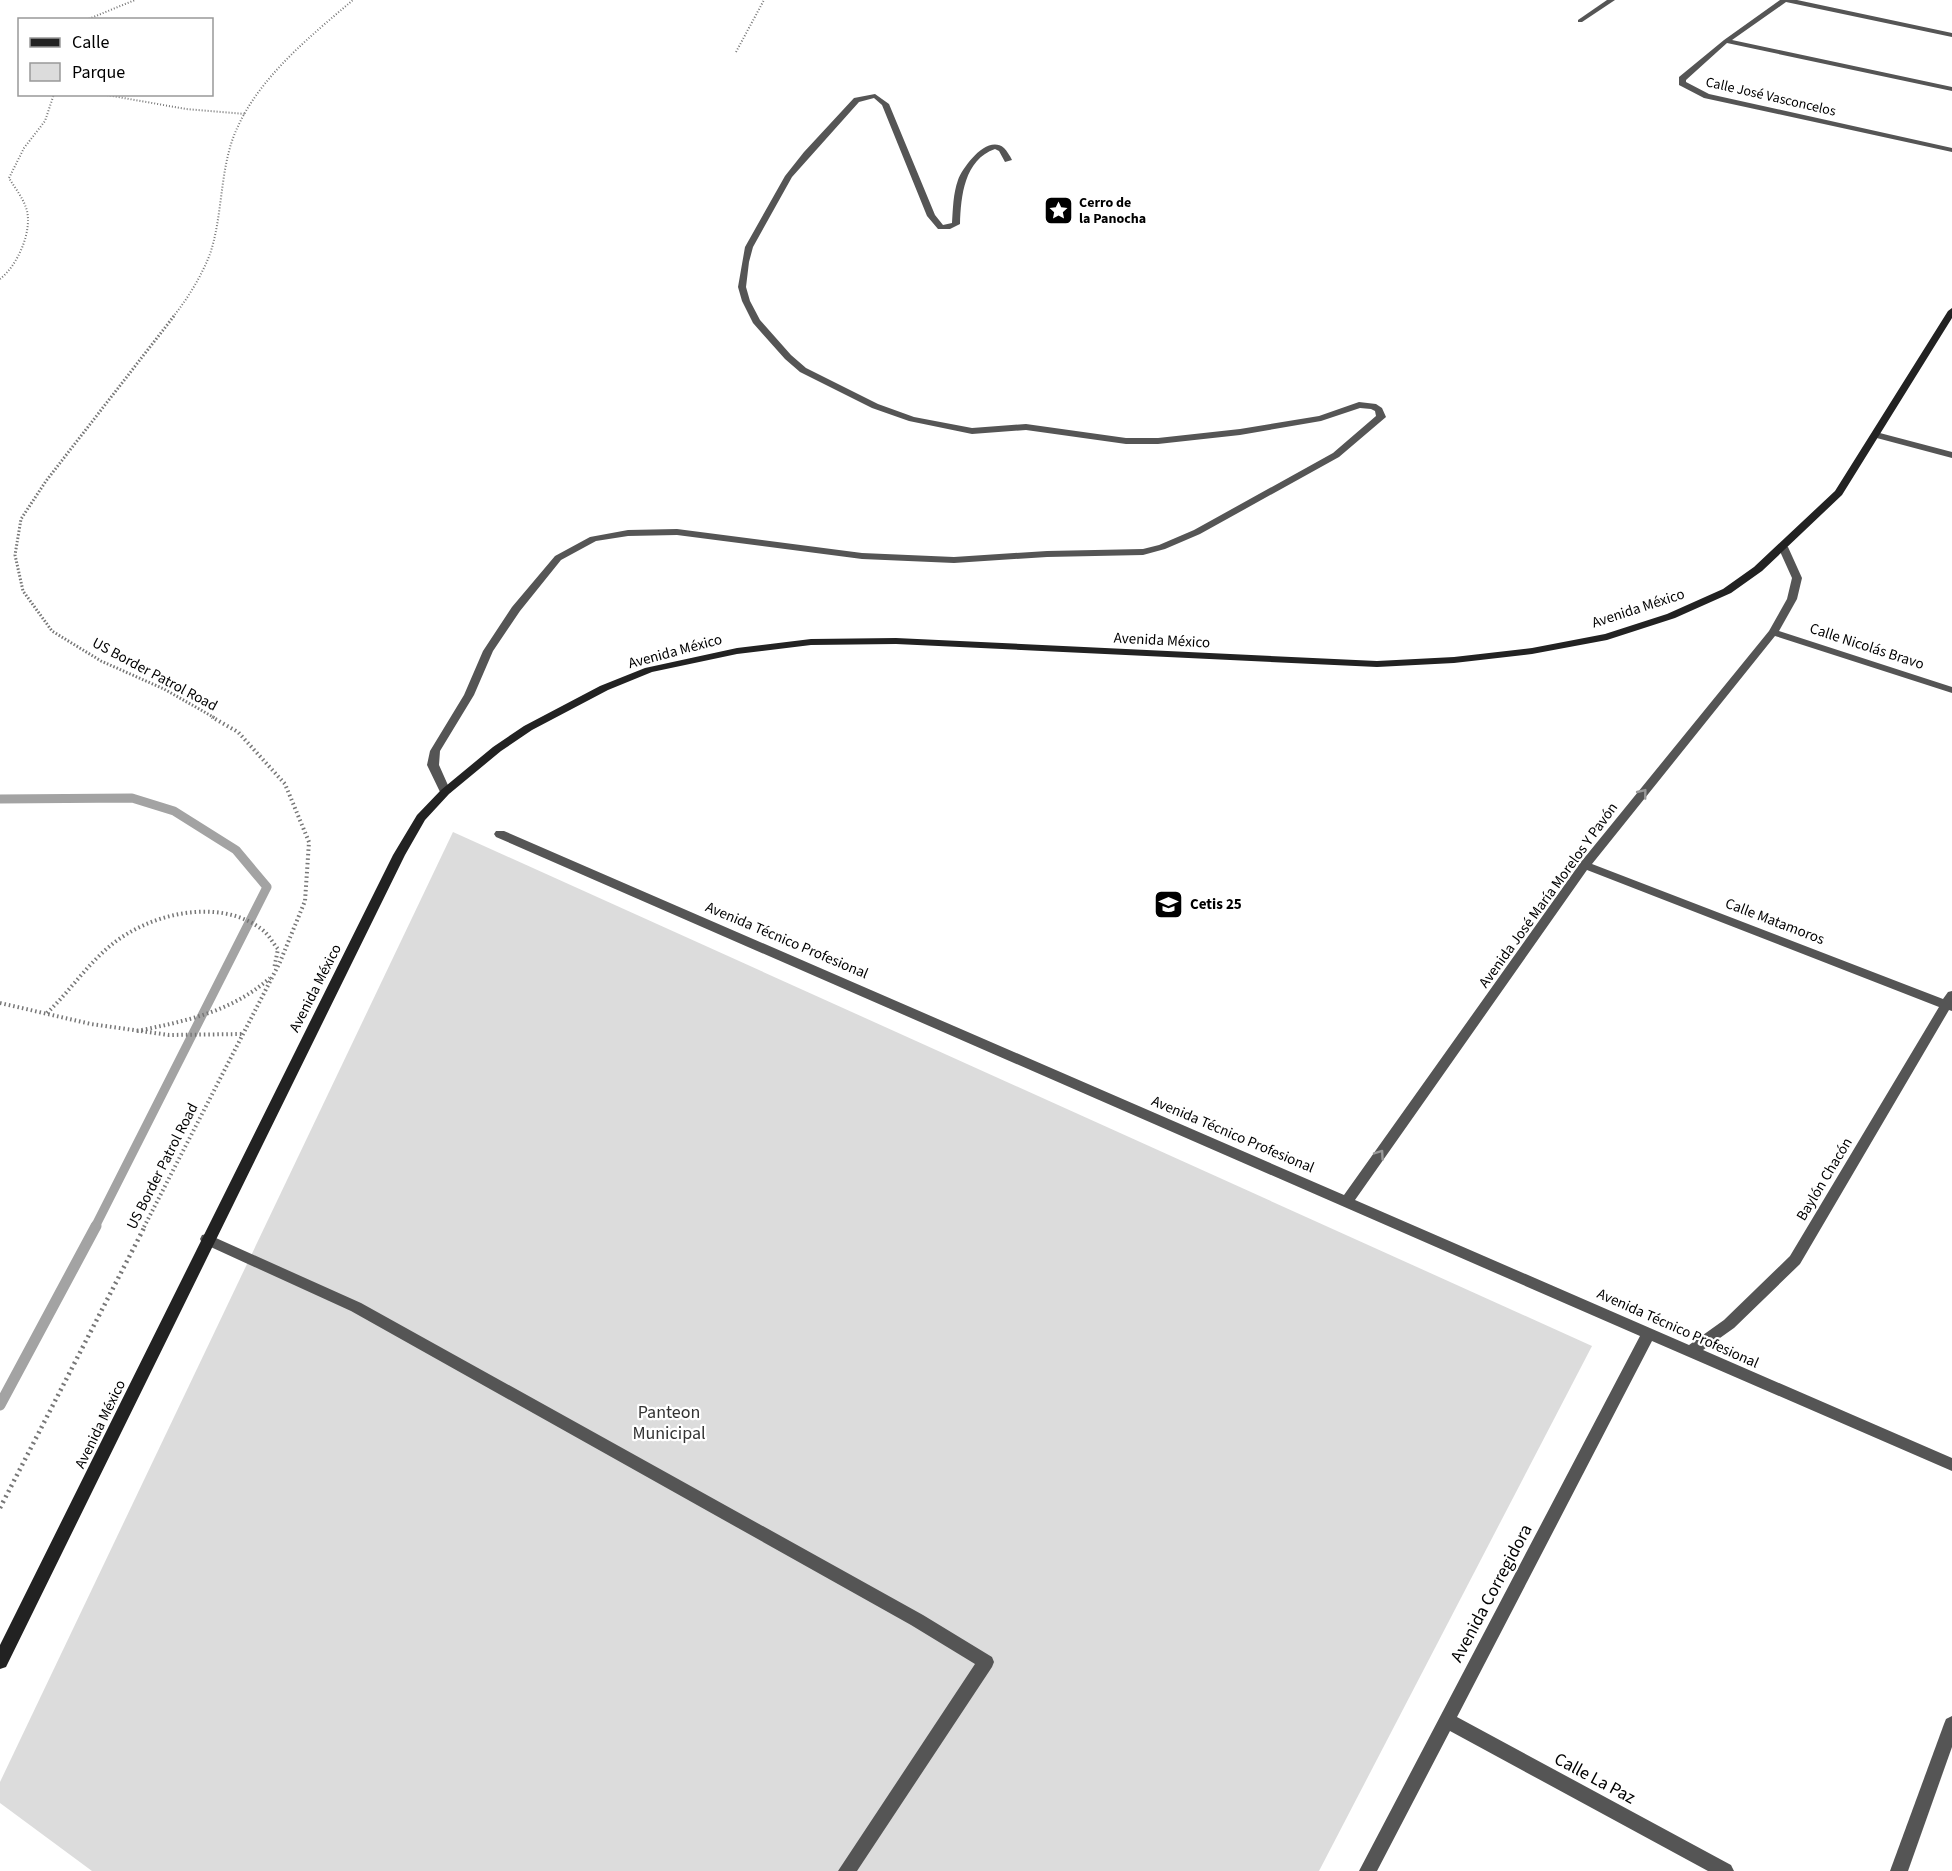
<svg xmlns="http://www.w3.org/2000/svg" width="1952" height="1871" font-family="'Source Sans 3',sans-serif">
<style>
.green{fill:#dcdcdc}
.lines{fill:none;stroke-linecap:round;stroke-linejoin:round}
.stream-far1{stroke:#a3a3a3;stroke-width:9}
.stream{stroke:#a3a3a3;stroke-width:11}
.path-far3{stroke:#777;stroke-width:2;stroke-dasharray:1 2;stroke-linecap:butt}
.path-far2{stroke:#777;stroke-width:3;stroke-dasharray:1.5 2;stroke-linecap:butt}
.path-far1{stroke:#777;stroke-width:4;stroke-dasharray:1.5 3;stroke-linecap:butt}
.path{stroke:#777;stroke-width:4.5;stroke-dasharray:2 4;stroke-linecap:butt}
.service{fill:#555;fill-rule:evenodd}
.minor{fill:#555;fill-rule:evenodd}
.secondary{fill:#222;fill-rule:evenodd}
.oneway{stroke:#999}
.labels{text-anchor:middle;stroke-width:4.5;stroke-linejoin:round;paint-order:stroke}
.far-street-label{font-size:14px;fill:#000;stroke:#fff}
.far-poi-label{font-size:14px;font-weight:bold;fill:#000;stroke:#fff;text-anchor:start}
.street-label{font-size:15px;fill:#000;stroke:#fff}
.poi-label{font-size:15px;font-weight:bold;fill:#000;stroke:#fff;text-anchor:start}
.near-park-label{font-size:18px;fill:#333;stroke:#fff}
.near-street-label{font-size:18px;fill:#000;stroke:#fff}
</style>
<rect width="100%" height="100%" fill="#fff"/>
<polygon class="green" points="453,832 1592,1346 1319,1871 92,1871 0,1803 0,1782"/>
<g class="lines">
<polyline class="stream-far1" points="0,799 132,798 174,811 236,850 267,887 95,1227"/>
<polyline class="stream" points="0,1405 96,1226"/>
<g class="path-far3">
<polyline points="86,20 135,0"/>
<polyline points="736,52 764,0"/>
<polyline points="101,94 186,109 245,114"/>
<path d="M0,279C17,266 32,233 27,211C24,199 15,188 9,178L24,148L45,121L54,94"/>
<path d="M173,317C188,298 201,277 210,254C222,218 220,177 232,141C252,83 307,39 353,0"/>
</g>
<polyline class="path-far2" points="174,316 46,481 21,519 15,555 23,591 52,631 101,661 164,689 215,718"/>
<g class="path-far1">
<polyline points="0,1003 91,1024 169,1035 243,1034"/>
<path d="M47,1013C69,992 87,965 110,946C148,914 217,897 260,928C268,933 272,942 278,949L274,969"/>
<path d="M137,1031C186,1021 231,1012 270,978"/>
<polyline points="144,1227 280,962 305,901 309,842 285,784 238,732 212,717"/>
</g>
<polyline class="path" points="0,1508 145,1226"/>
<g class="service">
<path d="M875,94L889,104L935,215L943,225L952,223C953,209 953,194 958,180C963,167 987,134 1004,148C1007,151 1010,156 1012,160L1005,162L999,151L995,149C964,160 961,196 960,224L950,229H938L927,216L882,105L874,98L859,102L792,177L753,247L749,262L746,287L750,301L760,320L791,355L806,368L878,404L914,417L972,428L1026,424L1126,438H1158L1240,429L1319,416L1359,402L1376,404L1382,408L1386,417L1339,457L1200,534L1165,549L1143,555L1047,557L954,563L862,559L677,535L628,536L596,541L561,560L520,611L493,651L474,695L440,751L439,765L451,792L445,795L441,794L427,765L430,751L464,695L483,651L512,607L555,556L590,537L628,530L677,529L862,553L954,557L1047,551L1143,549L1159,545L1194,530L1333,453L1376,416L1375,411L1371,409L1360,408L1321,421L1240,435L1158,444H1126L1026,430L972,434L909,421L872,408L800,372L785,359L753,323L742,301L738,287L745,247L785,176L804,152L854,98Z"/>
<polygon points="207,1234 361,1303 923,1615 992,1657 994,1662 992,1667 857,1871 838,1871 975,1664 911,1625 351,1311 202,1243 200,1239 202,1235"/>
</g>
<g class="minor">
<polygon points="1607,0 1615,0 1582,22 1578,22 1578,20"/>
<polygon points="1780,0 1797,0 1952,33 1952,37 1786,2 1732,40 1952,87 1952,91 1727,43 1686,80 1686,82 1709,94 1952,148 1952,152 1704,98 1679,85 1679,77 1724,40"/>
<polygon points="1876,432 1952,452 1952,458 1873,437 1873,433"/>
<path d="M1783,544L1788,547L1802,578L1797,599L1779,631L1952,687V693L1775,636L1592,864L1943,999L1948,992L1952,991V1011L1949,1010L1800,1264L1734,1328L1703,1350L1952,1458V1471L1652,1341L1457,1717L1731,1865L1734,1871H1708L1450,1731L1377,1871H1359L1640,1336L496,837L494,834L496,831H504L1344,1195L1581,862L1769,631L1787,599L1792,578L1778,547ZM1587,870L1939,1007L1790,1256L1724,1320L1689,1345L1355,1200Z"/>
<polygon points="1952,1716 1952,1747 1908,1871 1890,1871 1944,1724 1946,1719"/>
</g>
<polygon class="secondary" points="1952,308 1952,318 1842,495 1762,571 1731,593 1675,618 1607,640 1532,654 1454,663 1377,667 896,644 811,645 737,654 652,672 608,690 532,730 501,751 449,794 425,820 405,855 6,1667 0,1669 0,1645 393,855 417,815 441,790 493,747 524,726 600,686 645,668 737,648 811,639 896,638 1377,661 1454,657 1532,648 1605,634 1667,614 1723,589 1754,567 1835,491 1948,311"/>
</g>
<defs><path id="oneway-chevron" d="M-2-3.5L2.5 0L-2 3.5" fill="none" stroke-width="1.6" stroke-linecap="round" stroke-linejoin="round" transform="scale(1.5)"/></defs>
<g class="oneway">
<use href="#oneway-chevron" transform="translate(1643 793) rotate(-51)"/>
<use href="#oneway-chevron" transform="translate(1380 1154) rotate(-55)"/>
</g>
<defs>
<symbol id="sight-square" viewBox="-11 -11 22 22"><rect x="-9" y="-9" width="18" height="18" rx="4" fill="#000" stroke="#fff"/><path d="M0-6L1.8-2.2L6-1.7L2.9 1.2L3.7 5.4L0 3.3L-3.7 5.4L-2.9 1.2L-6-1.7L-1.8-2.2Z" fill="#fff"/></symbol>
<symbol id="school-square" viewBox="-11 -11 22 22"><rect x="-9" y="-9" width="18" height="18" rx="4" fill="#000" stroke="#fff"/><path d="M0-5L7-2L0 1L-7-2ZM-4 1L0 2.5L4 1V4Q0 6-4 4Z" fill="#fff"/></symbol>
</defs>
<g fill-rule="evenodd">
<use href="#sight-square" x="1042" y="194" width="33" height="33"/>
<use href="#school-square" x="1152" y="888" width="33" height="33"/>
</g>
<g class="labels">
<g class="far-street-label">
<text transform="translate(1771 96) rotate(13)" y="5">Calle José Vasconcelos</text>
</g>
<g class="far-poi-label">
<text x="1079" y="207">Cerro de<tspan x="1079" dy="16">la Panocha</tspan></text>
</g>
<g class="street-label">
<text transform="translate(1638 608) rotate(-18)" y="5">Avenida México</text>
<text transform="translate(1162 640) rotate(3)" y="5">Avenida México</text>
<text transform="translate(1867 646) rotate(18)" y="5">Calle Nicolás Bravo</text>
<text transform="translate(675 651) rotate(-15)" y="5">Avenida México</text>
<text transform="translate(155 674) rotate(28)" y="5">US Border Patrol Road</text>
<text transform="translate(1548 895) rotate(-54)" y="5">Avenida José María Morelos Y Pavón</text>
<text transform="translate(1775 921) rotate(21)" y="5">Calle Matamoros</text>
<text transform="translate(787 940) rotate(23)" y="5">Avenida Técnico Profesional</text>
<text transform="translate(315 988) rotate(-63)" y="5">Avenida México</text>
<text transform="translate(1233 1134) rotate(23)" y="5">Avenida Técnico Profesional</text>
<text transform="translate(162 1166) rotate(-63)" y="5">US Border Patrol Road</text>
<text transform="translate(1824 1179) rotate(-59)" y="5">Baylón Chacón</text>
<text transform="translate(1678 1328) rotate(24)" y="5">Avenida Técnico Profesional</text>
<text transform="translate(100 1424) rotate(-64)" y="5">Avenida México</text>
</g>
<g class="poi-label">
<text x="1190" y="909">Cetis 25</text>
</g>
<g class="near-park-label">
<text x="669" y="1418">Panteon<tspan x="669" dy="21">Municipal</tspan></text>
</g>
<g class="near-street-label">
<text transform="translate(1491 1593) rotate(-62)" y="6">Avenida Corregidora</text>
<text transform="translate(1595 1778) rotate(28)" y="6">Calle La Paz</text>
</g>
</g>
<rect x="18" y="18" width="195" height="78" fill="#ffffff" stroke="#999999" stroke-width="1.5"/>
<rect x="30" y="38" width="30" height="9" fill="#222222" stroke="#999999" stroke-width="1.5"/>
<text x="72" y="48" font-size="18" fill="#000000">Calle</text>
<rect x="30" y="63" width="30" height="18" fill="#dcdcdc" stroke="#999999" stroke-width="1.5"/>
<text x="72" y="78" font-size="18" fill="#000000">Parque</text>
</svg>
